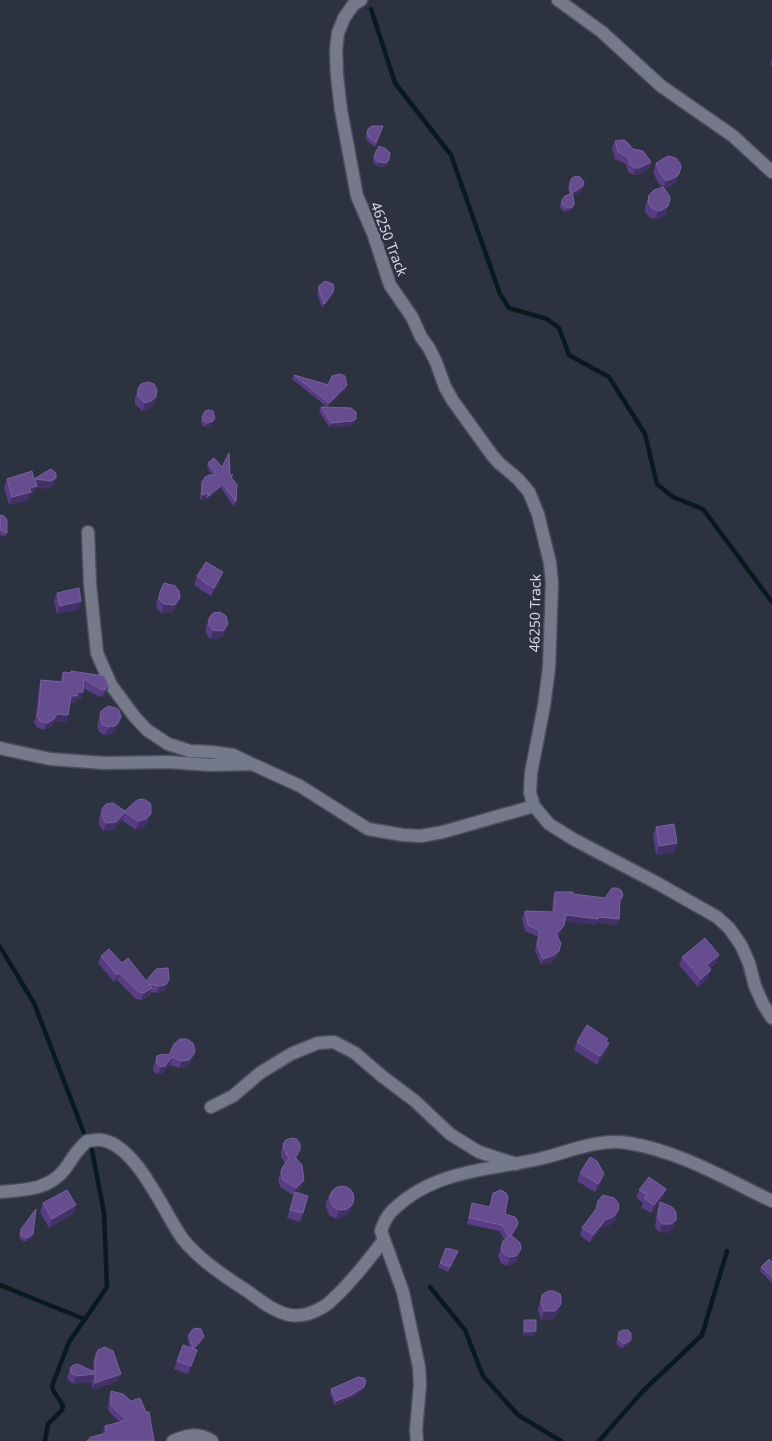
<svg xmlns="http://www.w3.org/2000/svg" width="772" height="1441" font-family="'Noto Sans',sans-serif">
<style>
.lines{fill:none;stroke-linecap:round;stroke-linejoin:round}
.stream{stroke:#081a1e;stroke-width:4.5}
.street-casing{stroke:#4b4f5a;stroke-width:15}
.street{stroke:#747a8a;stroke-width:12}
.wall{fill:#583c86}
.shaded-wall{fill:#413166}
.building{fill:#664d90;stroke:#77629c}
.labels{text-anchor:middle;stroke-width:5;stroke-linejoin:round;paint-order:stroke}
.street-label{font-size:14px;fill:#d5d8e1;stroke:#2d3240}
</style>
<rect width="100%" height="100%" fill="#2d3240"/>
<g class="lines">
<g class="stream">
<polyline points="371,9 395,83 451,155 500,294 509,308 547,319 559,328 569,355 609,377 645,434 657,484 673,497 703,509 772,602"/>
<path d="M0,947L34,1003L87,1141L92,1150L104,1213L107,1287L69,1342L52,1386C53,1393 60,1399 63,1406L62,1410L48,1424L45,1441"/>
<polyline points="0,1285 84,1319"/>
<polyline points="430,1287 465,1330 483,1376 518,1415 561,1441"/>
<polyline points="599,1441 643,1391 702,1335 727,1251"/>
</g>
<defs>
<g id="street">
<polyline points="361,0 353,5 344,18 338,33 336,50 337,76 341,110 357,196 373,233 390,285 412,317 421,337 429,348 436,362 445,387 453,401 492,455 499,463 518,479 529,492 538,514 550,563 552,583 549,668 544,706 531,773 530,793 534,806 549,824 573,839 657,883 717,917 729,928 741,945 749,963 755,986 763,1004 772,1018"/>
<polyline points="558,0 602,32 661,86 733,136 772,172"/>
<polyline points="88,532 90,584 97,653 111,685 134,716 147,730 168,744 190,751 212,752 233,755 248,762"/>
<polyline points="0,748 50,759 104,763 169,762 211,765 252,764 300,786 368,829 403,835 421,836 443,832 534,806"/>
<polyline points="211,1107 233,1096 260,1073 291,1054 318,1043 334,1042 355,1053 383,1077 415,1101 450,1134 479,1152 516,1164"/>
<path d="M0,1192C24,1190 49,1190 65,1169C69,1164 72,1158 76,1153C79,1149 83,1145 87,1141C91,1141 97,1139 102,1140C137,1146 163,1211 182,1238C200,1261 226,1277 250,1293C262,1302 275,1312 290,1315C301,1317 313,1313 323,1307C327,1305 331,1301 334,1298C353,1281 368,1260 384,1240"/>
<path d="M173,1441C187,1435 198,1432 212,1441"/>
<path d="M417,1441L416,1430L420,1385L419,1367L403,1292L381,1231C386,1215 392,1210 406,1199C444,1170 494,1169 539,1159C569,1152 597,1138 628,1143C679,1151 726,1179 772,1201"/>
</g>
</defs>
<use href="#street" class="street-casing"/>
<use href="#street" class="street"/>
</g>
<g class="wall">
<polygon points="772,58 772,66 770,64"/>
<polygon points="368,129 382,130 375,147 367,141 365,137"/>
<polygon points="615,141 633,149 651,162 649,169 637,175 633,175 628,172 626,164 615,159 612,148"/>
<polygon points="375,153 389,159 388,164 384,167 377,166 373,162 373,157"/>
<polygon points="656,163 676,183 673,185 664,189 668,206 665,215 659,219 655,219 649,217 645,211 646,204 649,195 662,187 657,181 653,172"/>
<polygon points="572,178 581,191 573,196 574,205 572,209 569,212 565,212 560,208 560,204 562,200 569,194 568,187"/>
<polygon points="319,286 333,292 332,296 322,308 317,294"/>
<polygon points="294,375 346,389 327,407 356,419 354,423 350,426 329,427 319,411 321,407 327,407 292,379"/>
<polygon points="139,386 156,397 153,405 148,410 142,411 135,404 135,398"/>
<polygon points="202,417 212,426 206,427 202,425 201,421"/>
<polygon points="208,463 230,475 232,478 236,502 234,507 221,488 205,501 207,497 200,500 201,486 202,482 212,475 207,467"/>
<polygon points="7,479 34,479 53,486 48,489 36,487 34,494 30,495 28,500 9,505 4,487"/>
<polygon points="0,515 7,533 5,537 0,535"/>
<polygon points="197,576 220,581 211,596 199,589 200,588 194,585"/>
<polygon points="160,592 180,598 176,606 173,611 171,613 161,613 156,607 157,600"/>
<polygon points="57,593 81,601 78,610 57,614 54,601"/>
<polygon points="209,618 228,624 225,633 219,639 210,639 206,633 206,627"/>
<polygon points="71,671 109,686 106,693 102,697 98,696 83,688 83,692 81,699 76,699 75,703 70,703 66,722 54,721 51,726 44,730 38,728 34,723 36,715 39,687 41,680 60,682 63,672 71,673"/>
<polygon points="101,711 115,732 112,734 105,735 99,732 97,726"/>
<polygon points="102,809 125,811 148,822 143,828 136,829 133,828 122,820 113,830 103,831 99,825 99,818"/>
<polygon points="656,827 677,843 674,852 656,855 653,835"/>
<polygon points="555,892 573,894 620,902 619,919 617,925 596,923 595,925 565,921 561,932 558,937 557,957 552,962 541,965 535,950 538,937 525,931 522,918 525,911 552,912 553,898"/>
<polygon points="719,955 716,963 710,968 708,978 698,987 679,965 682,957"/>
<polygon points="101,956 122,963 146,981 167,987 163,992 157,993 151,992 150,995 141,1000 136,999 117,980 114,982 98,963"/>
<polygon points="577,1042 607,1042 609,1043 606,1052 597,1065 574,1050"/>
<polygon points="194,1054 191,1061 186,1067 179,1068 170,1065 162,1074 158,1074 154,1072 153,1068 157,1056"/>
<polygon points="283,1144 300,1150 296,1159 304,1180 301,1187 296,1192 303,1213 300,1222 287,1218 294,1194 293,1195 280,1187 278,1179 282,1168 285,1163 281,1157 281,1151"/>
<polygon points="580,1173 601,1183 595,1192 577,1181"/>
<polygon points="666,1189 663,1197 651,1213 641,1207 643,1203 636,1198 639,1190"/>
<polygon points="493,1193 515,1232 512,1236 521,1249 518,1258 513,1265 507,1266 501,1263 498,1256 503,1241 505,1240 499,1231 467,1224 472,1203 489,1207"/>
<polygon points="329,1195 353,1203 350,1211 344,1217 336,1219 329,1215 326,1207 326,1203"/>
<polygon points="598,1201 616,1219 610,1225 602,1227 590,1243 580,1235 582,1228 595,1211"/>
<polygon points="660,1202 673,1229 668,1233 659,1232 655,1227 657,1210"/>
<polygon points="43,1203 73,1214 49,1228 40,1212"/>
<polygon points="21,1229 33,1234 31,1238 26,1242 23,1241 20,1239 19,1233"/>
<polygon points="446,1248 458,1251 448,1272 438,1267"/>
<polygon points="772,1262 772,1283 760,1271 761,1267"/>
<polygon points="542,1295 561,1304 558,1313 552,1319 541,1320 538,1310"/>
<polygon points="524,1320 536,1331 534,1336 523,1336 523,1325"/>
<polygon points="619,1332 629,1344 623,1348 619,1347 616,1343"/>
<polygon points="189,1334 204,1337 202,1341 195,1349 197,1350 188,1374 174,1369 183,1345 190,1347 187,1338"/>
<polygon points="96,1354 121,1374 118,1381 92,1390 92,1382 73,1384 68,1380 67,1377 72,1366 93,1371 93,1362"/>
<polygon points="331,1389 362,1391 349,1399 335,1406 330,1393"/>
<polygon points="111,1391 154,1441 103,1434 103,1432 105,1426 120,1422 110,1413 108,1409 109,1397"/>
</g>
<g class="shaded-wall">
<polygon points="389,159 388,164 384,167 377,166 378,162"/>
<polygon points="651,162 649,169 637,175 633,175 636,168"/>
<polygon points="679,174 676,183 673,185 663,189 666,181"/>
<polygon points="583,186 581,191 571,198 572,193"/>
<polygon points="574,205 572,209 569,212 565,212 567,208"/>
<polygon points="668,206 665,215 659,219 655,219 658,211"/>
<polygon points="333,292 332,296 322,308 324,304"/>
<polygon points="347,385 346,389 327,407 329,403"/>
<polygon points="156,397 153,405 148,410 142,411 145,403"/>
<polygon points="215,418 212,426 206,427 207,423"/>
<polygon points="356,419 354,423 350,426 329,427 331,423"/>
<polygon points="56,478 53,486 48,489 36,487 34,494 30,495 28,500 9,505 12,497 30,488 35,479"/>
<polygon points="223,484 221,488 205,501 207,497 200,500 202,495"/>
<polygon points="223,572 220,581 211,596 214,588"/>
<polygon points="180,598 176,606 173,611 171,613 161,613 164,604"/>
<polygon points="81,601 78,610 57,614 60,606"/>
<polygon points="228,624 225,633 219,639 210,639 213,630"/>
<polygon points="109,686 106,693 102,697 105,690"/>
<polygon points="77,692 83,692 81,699 76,699 75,703 68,703 71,696"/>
<polygon points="57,714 68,715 66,722 54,721 51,726 44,730 47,723"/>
<polygon points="121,717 115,732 112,734 105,735 109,727"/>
<polygon points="125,812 122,820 113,830 103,831 106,823"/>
<polygon points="151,814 148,822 143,828 136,829 139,821"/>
<polygon points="677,843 674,852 656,855 659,846"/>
<polygon points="566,915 619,919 617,925 596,923 595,925 564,921"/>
<polygon points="564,926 561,932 554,940 556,934"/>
<polygon points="559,951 557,957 552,962 541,965 543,959"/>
<polygon points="719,955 716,963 704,973 707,965"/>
<polygon points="711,970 708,978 698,987 701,979"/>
<polygon points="119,973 117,980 114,982 117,975"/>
<polygon points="169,980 167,987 163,992 157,993 159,986"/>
<polygon points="152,988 150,995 141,1000 144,993"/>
<polygon points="609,1043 606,1052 597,1065 600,1056"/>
<polygon points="194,1054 191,1061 186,1067 179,1068 182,1061"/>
<polygon points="172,1057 170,1065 162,1074 158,1074 161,1067"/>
<polygon points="604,1174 601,1183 595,1192 598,1184"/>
<polygon points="304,1180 301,1187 293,1195 296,1188"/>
<polygon points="666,1189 663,1197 651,1213 654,1205"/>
<polygon points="353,1203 350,1211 344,1217 336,1219 339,1210"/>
<polygon points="76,1205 73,1214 49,1228 52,1219"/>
<polygon points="618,1211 616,1219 610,1225 602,1227 590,1243 593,1235 605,1220"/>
<polygon points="676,1220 673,1229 668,1233 659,1232 662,1224"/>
<polygon points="517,1226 515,1232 507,1243 509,1238"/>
<polygon points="33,1234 31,1238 26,1242 27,1238"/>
<polygon points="521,1249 518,1258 513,1265 507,1266 510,1257"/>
<polygon points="561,1304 558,1313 552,1319 541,1320 544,1311"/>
<polygon points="536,1331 534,1336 523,1336 525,1332"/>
<polygon points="204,1337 202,1341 191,1353 193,1349"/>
<polygon points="631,1340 629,1344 623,1348 624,1344"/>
<polygon points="95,1374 92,1382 73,1384 76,1376"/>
<polygon points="121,1374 118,1381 92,1390 95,1383"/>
<polygon points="364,1387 362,1391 349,1399 335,1406 336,1401"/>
</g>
<g class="building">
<polygon points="372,126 383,126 376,143 369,137 367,133 368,129"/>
<polygon points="624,140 628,143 633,149 643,151 651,162 639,168 636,168 630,165 628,157 618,152 615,141"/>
<polygon points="379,146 386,149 390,153 389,159 386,163 378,162 375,158 375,153"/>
<polygon points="668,156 676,158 680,163 681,167 679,174 676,177 666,181 660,173 656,163"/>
<polygon points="576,176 580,177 584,182 583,186 572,193 574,201 574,205 571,208 567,208 562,204 562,200 565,196 571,194 570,182 572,178"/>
<polygon points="663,187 669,195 670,199 668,206 662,210 658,211 652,208 648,202 649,195 654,190"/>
<polygon points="325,281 333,284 334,288 333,292 324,304 319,290 319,286"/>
<polygon points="340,374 345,376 347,385 329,403 294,375 328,385 332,376"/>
<polygon points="148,382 154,384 157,390 156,397 151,401 145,403 138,396 138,389 141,384"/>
<polygon points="321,407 351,408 356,412 356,419 352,421 331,423"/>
<polygon points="210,410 213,411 215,418 213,421 207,423 204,421 202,417 205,411"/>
<polygon points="229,453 230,475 233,475 231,477 237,485 236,502 223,484 207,497 209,493 202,495 202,482 205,477 210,475 217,475 208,463 214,458 222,467"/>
<polygon points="51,469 56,473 56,478 51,481 35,479 37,486 30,488 31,492 12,497 7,479 32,471 34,479"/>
<polygon points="0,515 4,516 7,520 7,533 0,530"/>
<polygon points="206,562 223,572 214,588 202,581 203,580 197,576"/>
<polygon points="164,583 175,586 179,591 180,598 176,603 174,605 164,604 159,599 160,592"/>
<polygon points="79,588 81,601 60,606 57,593"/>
<polygon points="220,612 226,616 228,624 223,631 213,630 209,625 209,618 213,613"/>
<polygon points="71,671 104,676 109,686 105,690 100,689 84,679 83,692 77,692 77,696 71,696 68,715 57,714 54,719 47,723 40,721 37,716 39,708 41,680 63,682 63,672 72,673"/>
<polygon points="108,706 116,708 119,710 121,717 118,723 115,726 109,727 102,724 100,717 101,711"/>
<polygon points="144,799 150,803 151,807 151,814 146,819 139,821 136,820 125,812 116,822 106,823 102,816 102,809 106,804 113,803 125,811 137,800"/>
<polygon points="674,824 677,843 659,846 656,827"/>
<polygon points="612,888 617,888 621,890 623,895 620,901 619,919 598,917 598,919 566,915 564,926 556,934 561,943 559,951 554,955 543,959 537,944 540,931 528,925 525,911 554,912 555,892 573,892 573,894 605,898"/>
<polygon points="705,938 719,955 707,965 711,970 701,979 682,957"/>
<polygon points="109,949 122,963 128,958 146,981 156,969 168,968 169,980 165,985 159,986 149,984 152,988 144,993 139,992 119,973 117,975 101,956"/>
<polygon points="587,1025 608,1039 606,1042 609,1043 600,1056 577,1042"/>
<polygon points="180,1039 187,1039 193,1043 195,1050 194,1054 189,1060 182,1061 172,1057 165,1066 161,1067 157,1064 156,1061 157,1056 162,1054 169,1055 174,1044"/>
<polygon points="292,1138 297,1139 300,1144 300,1150 295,1157 302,1165 304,1180 296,1188 283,1180 281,1172 282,1168 289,1158 284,1150 283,1144 286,1140"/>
<polygon points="590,1157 597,1161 604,1174 598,1184 580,1173"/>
<polygon points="649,1177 666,1189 654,1205 644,1198 647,1195 639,1190"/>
<circle cx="342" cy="1198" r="12"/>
<polygon points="67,1190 76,1205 52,1219 43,1203"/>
<polygon points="501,1190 506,1193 508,1197 505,1214 515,1217 518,1222 517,1226 511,1235 509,1237 502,1225 469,1218 472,1203 490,1207 493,1193"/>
<polygon points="295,1192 308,1196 303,1213 290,1210"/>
<polygon points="603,1195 614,1198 619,1204 618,1211 613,1217 605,1220 593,1235 582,1228 596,1209 598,1201"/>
<polygon points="660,1202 672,1207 676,1212 676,1220 671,1224 662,1224 658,1218"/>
<polygon points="36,1209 33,1234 27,1238 24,1237 21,1235 21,1229"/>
<polygon points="511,1235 520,1243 521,1249 516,1256 510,1257 504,1254 501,1248 503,1241"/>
<polygon points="446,1248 458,1251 450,1267 440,1263"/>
<polygon points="769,1259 772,1262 772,1277 761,1267"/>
<polygon points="548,1291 554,1291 560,1294 561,1297 561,1304 555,1311 544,1311 541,1302 542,1295"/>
<polygon points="524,1320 536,1320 536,1331 525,1332"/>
<polygon points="194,1328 201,1329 204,1337 193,1349 189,1334"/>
<polygon points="623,1330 628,1330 631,1333 631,1340 624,1344 621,1342 618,1339 619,1332"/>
<polygon points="183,1345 197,1350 191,1366 177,1361"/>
<polygon points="105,1347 113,1351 121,1374 95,1383 95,1374 76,1376 71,1373 70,1369 72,1366 77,1364 95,1372 96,1354 98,1350"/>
<polygon points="358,1377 364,1378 366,1381 364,1387 351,1395 336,1401 331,1389 354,1379"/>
<polygon points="111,1391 123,1394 131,1401 140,1398 146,1412 149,1412 154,1441 87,1441 91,1437 107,1433 105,1426 127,1420 112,1407 111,1403"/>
</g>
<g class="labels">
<g class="street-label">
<text transform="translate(389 239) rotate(69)" y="5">46250 Track</text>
<text transform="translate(535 613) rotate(-89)" y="5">46250 Track</text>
</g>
</g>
</svg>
